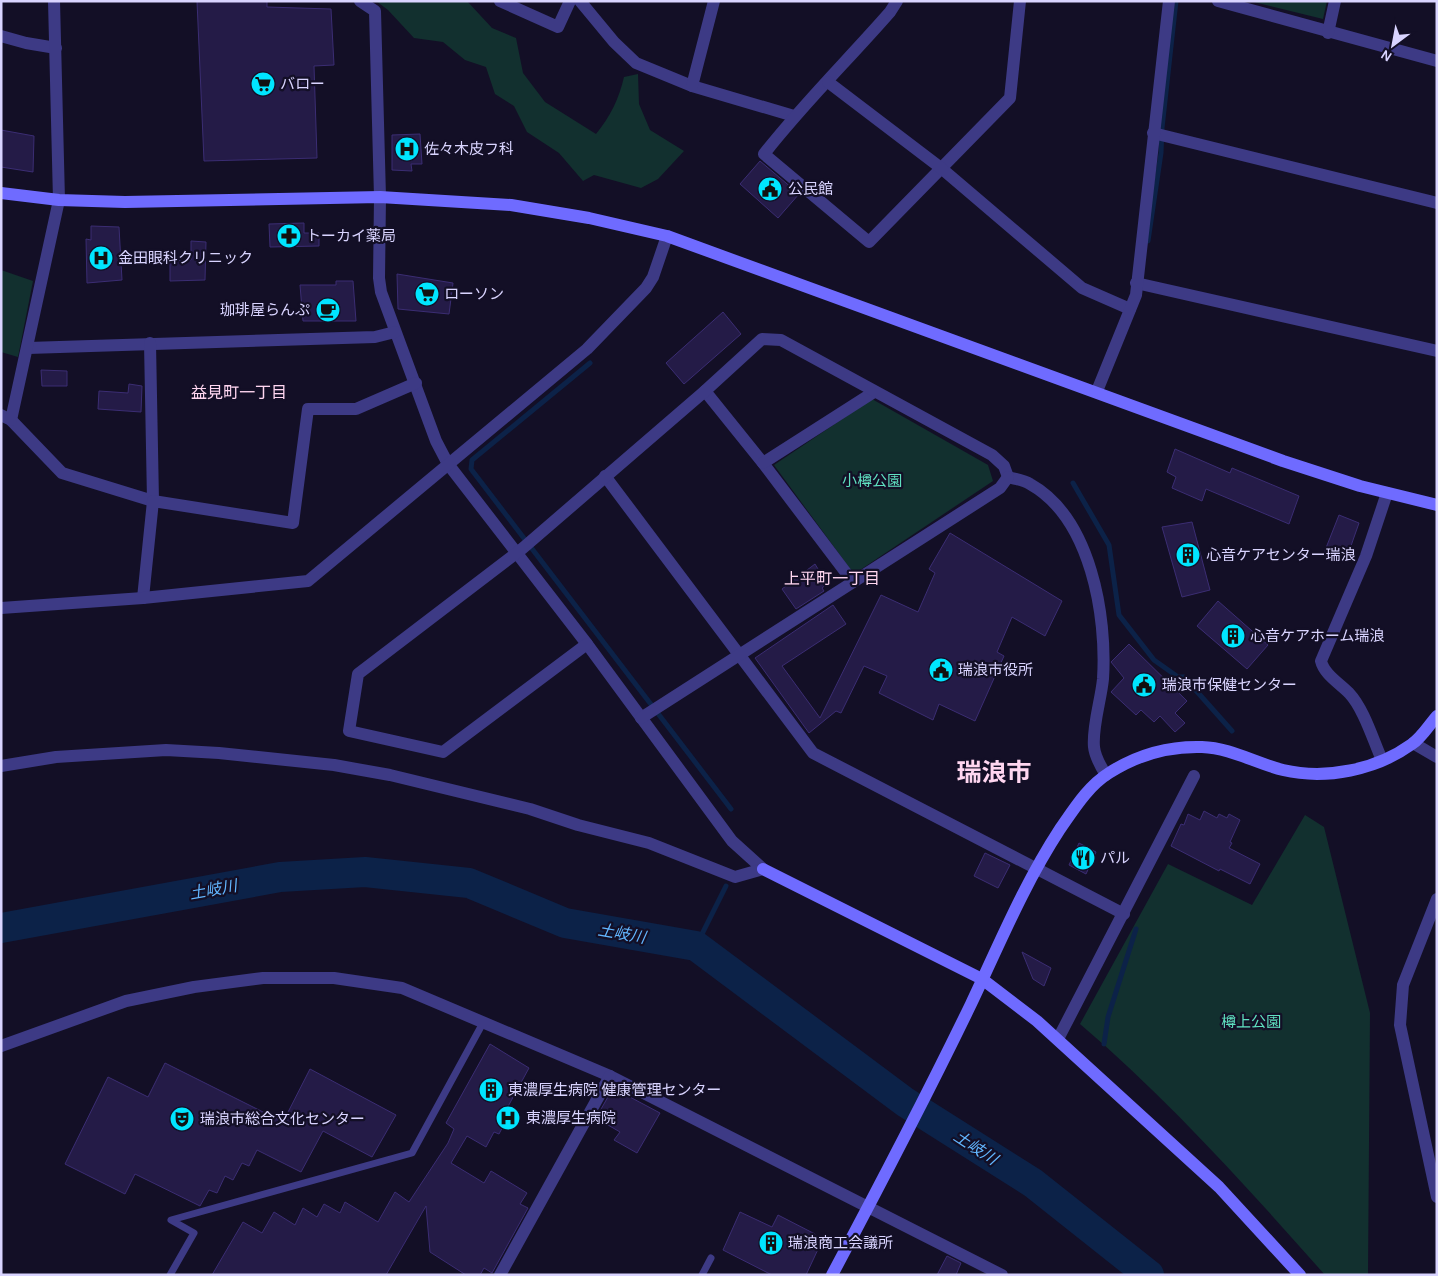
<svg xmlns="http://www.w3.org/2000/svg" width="1438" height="1276" font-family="Karla,'Noto Sans JP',sans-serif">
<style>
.green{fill:#12302f}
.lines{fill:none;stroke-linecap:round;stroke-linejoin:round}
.stream{stroke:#0c2248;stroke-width:5}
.river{stroke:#0c2248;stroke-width:30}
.building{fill:#241b47;stroke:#3b2d73}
.lane{stroke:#3d3a85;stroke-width:7}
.street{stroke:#3d3a85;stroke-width:12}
.secondary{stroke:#6f6bff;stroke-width:12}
.labels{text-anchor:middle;stroke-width:4.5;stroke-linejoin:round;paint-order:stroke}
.poi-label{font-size:15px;fill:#d9d4ff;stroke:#130f26;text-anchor:start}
.park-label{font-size:15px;fill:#5fe0c0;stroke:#130f26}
.neighbourhood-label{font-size:16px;fill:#ffd6f0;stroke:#130f26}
.water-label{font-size:16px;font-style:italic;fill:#62b6ff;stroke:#130f26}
.town-label{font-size:25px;font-weight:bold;fill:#ffd6f0;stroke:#130f26}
</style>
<rect width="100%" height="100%" fill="#130f26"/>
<g class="green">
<path d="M376,1H467L492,28L516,38L523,73L545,102L596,134C610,117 619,99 624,77L638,74L639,104L650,130L684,151L658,179L641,188L594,175L583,181L559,153L527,132L514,106L495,94L486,67L465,60L443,42L414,38L388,10Z"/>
<polygon points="1250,1 1327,1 1323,19"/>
<polygon points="1,270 33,281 18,357 1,352"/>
<polygon points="872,399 988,465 993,481 854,574 774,465"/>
<path d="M1305,815L1324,827L1370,1013L1368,1275H1325C1247,1187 1169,1100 1080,1024L1168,864L1252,905Z"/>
</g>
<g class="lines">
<g class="stream">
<polyline points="1148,241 1161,153 1162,128 1176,1"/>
<polyline points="590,363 472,460 471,469 731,809"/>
<polyline points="1073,483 1109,545 1119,615 1154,660 1178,677 1184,677 1232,731"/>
<polyline points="696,946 726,886"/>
<polyline points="1104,1044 1108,1017 1136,929"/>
</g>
<polyline class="river" points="1,928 280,877 365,872 469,883 565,923 696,946 905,1102 1033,1183 1149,1275"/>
</g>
<g class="building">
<polygon points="197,1 267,1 267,7 331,9 334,65 314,66 317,158 204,161"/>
<polygon points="1,130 34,136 33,172 1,167"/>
<polygon points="420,134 422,164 411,164 412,171 392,170 392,135"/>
<polygon points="760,161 799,194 778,218 740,184"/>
<polygon points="304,223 304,233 319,233 319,246 270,247 269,224"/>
<polygon points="91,226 119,227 122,280 87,283 86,239 91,240"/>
<polygon points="191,241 206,242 205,280 170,281 170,261 191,260"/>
<polygon points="397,274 453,283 449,314 398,309"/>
<polygon points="336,281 353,281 356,321 303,321 300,285 336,285"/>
<polygon points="723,312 741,334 684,384 666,363"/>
<polygon points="41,370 67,371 67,386 42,386"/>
<polygon points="129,384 142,386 141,412 98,409 99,391 128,393"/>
<polygon points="1175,449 1230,473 1232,468 1299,496 1289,524 1206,489 1202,501 1172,488 1176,477 1167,472"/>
<polygon points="1339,515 1359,523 1346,560 1324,553"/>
<polygon points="1192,522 1210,590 1182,597 1162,527"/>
<polygon points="950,533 1062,601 1045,636 1012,617 997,652 1004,656 975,721 939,704 933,720 879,693 887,676 864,666 841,713 836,711 809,733 755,658 833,605 846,624 782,666 820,718 881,595 918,612 935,573 929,569"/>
<polygon points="815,564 827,584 822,588 824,591 796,609 782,589"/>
<polygon points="1218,601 1268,645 1247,669 1197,626"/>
<polygon points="1129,644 1187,701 1175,713 1185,723 1175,732 1160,716 1154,722 1141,710 1136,715 1111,692 1124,678 1111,662"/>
<polygon points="1204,811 1217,818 1219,814 1227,818 1229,814 1240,820 1230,842 1232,843 1229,848 1260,864 1250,884 1220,869 1219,871 1171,846 1181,824 1184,825 1188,814 1200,820"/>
<polygon points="1079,843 1096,852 1086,874 1069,865"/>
<polygon points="985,853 1010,865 998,888 974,876"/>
<polygon points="1022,952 1051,968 1044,986 1033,979"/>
<polygon points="490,1044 529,1068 505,1112 509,1115 499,1134 494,1132 486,1147 467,1136 451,1163 484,1183 491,1171 527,1193 520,1204 528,1208 492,1273 484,1268 480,1275 466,1275 430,1252 426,1206 386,1275 212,1275 243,1222 262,1233 274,1212 295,1225 303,1208 317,1217 324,1204 340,1213 345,1202 378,1222 395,1192 409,1202 448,1143 454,1129 446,1123"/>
<polygon points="165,1063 283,1122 310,1069 396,1115 372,1157 323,1131 301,1172 257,1150 249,1166 242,1163 233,1180 225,1176 217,1193 209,1190 200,1206 135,1174 125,1194 65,1164 108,1077 148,1097"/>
<polygon points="613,1088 660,1113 637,1153 614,1140 620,1132 596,1118"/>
<polygon points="740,1212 772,1227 778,1215 815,1234 812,1240 820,1245 806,1275 772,1275 723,1250"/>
<polygon points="947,1256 961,1263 956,1275 937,1275"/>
</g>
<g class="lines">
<g class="lane">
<polyline points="170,1275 194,1233 171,1220 412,1153 484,1021"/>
<polyline points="702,1275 711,1258"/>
</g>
<g class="street">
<polyline points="360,1 375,11 380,197 379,278 381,292 436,441 448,464 587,644 732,841 763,869"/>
<polyline points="500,1 558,27 570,1"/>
<polyline points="580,1 614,42 636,63 692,86 794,116"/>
<path d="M897,1L890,12C848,60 803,104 764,154L869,242L1010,98L1020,1"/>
<polyline points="1218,1 1437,61"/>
<polyline points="1328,33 1335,1"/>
<polyline points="1,36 26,43 56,48"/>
<polyline points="828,82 941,168 1082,288 1130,309"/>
<polyline points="692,86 714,1"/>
<polyline points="1153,133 1437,203"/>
<polyline points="1136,283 1437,351"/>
<polyline points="28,348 375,337 395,332"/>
<polyline points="705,391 763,463 853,582"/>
<polyline points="1097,391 1136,295 1169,1"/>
<polyline points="1,415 11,420 62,473 153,501 150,343"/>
<polyline points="11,420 59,200 54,1"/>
<polyline points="763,463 874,392"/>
<polyline points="605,476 813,753 1124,914"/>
<path d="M1008,477C1015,479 1024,480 1030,484C1091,518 1107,616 1103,679C1101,700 1092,727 1094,747C1095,757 1101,767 1106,775"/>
<polyline points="143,598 153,501 293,523 308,409 356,409 416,383"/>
<polyline points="1,608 143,598 308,581 587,349 646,288 653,277 667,236"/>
<polyline points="587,644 443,752 349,731 358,674 523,548 705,391 762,339 781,340 992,455 1004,466 1008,477"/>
<polyline points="641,718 1000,488 1008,477"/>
<polyline points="1413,743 1437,757"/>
<path d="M1382,760C1373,740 1364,709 1349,693C1339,683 1324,674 1321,661L1366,556L1387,493"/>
<polyline points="1,766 56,757 166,750 219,753 334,765 390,775 530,809 578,825 649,843 735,877 763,869"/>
<polyline points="1437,899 1403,985 1400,1025 1437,1197"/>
<polyline points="1058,1039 1194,776"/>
<polyline points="1,1046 126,1001 194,987 263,978 334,978 402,988 610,1076 1002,1275"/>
<polyline points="500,1275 610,1076"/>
</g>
<g class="secondary">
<polyline points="1,193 59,200 125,202 380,197 511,205 589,218 667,236 1283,461 1360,486 1437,505"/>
<polyline points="763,869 982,979 1037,1021 1219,1187 1300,1275"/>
<path d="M832,1275C880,1185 927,1095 971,1004C999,945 1024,884 1060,829C1074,809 1088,786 1109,773C1137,755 1169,746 1202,747C1231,748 1255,763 1283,770C1326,780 1376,770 1412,744C1422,737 1429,725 1437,716"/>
</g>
</g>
<defs>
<symbol id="supermarket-disc" viewBox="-11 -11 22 22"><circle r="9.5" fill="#00e5ff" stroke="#130f26"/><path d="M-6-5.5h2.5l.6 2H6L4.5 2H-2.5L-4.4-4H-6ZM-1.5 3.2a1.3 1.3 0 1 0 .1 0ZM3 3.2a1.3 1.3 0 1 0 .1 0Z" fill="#111"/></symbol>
<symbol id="hospital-disc" viewBox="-11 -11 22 22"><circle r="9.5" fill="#00e5ff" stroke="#130f26"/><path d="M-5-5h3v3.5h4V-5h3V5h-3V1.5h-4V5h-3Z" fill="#111"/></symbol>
<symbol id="civic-disc" viewBox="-11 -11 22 22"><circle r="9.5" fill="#00e5ff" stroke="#130f26"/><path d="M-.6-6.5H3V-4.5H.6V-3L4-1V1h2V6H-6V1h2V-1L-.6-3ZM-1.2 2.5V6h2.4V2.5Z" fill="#111"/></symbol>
<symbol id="pharmacy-disc" viewBox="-11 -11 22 22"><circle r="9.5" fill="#00e5ff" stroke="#130f26"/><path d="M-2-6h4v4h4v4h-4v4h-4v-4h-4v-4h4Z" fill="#111"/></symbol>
<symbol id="cafe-disc" viewBox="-11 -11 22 22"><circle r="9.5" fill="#00e5ff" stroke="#130f26"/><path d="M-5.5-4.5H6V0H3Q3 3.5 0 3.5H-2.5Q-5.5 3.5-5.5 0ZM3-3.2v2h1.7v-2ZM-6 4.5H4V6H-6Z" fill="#111"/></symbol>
<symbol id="building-disc" viewBox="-11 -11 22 22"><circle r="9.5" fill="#00e5ff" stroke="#130f26"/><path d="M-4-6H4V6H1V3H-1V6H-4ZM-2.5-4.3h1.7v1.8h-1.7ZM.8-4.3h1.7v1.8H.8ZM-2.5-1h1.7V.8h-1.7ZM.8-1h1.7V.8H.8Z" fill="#111"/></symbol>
<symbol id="restaurant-disc" viewBox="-11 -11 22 22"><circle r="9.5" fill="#00e5ff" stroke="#130f26"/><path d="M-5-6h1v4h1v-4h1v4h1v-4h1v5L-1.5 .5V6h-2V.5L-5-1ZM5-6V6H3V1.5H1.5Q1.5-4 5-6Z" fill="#111"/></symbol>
<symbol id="theatre-disc" viewBox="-11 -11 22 22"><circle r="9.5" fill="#00e5ff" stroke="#130f26"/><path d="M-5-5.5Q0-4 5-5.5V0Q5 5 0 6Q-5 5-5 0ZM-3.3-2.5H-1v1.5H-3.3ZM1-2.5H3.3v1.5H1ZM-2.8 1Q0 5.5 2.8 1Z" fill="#111"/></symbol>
</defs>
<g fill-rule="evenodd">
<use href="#supermarket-disc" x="249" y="70" width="28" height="28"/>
<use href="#hospital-disc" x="393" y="135" width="28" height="28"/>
<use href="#civic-disc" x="756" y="175" width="28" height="28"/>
<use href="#pharmacy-disc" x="275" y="222" width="28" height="28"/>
<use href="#hospital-disc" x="87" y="244" width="28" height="28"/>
<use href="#supermarket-disc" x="413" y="280" width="28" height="28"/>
<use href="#cafe-disc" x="314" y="296" width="28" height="28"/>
<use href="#building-disc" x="1174" y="541" width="28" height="28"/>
<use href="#building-disc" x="1219" y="622" width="28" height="28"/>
<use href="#civic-disc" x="927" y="656" width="28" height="28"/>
<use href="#civic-disc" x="1130" y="671" width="28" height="28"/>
<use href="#restaurant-disc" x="1069" y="844" width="28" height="28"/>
<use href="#building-disc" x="477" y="1076" width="28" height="28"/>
<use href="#hospital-disc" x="494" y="1104" width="28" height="28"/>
<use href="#theatre-disc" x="168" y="1105" width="28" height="28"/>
<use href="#building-disc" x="757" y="1229" width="28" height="28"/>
</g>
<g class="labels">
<g class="poi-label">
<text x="280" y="89">バロー</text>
<text x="424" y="154">佐々木皮フ科</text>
<text x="788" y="194">公民館</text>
<text x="306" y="241">トーカイ薬局</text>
<text x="118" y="263">金田眼科クリニック</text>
<text x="444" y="299">ローソン</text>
<text x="310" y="315" text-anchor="end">珈琲屋らんぷ</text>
<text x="1206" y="560">心音ケアセンター瑞浪</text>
<text x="1250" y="641">心音ケアホーム瑞浪</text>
<text x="958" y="675">瑞浪市役所</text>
<text x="1162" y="690">瑞浪市保健センター</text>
<text x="1100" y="863">パル</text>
<text x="508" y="1095">東濃厚生病院 健康管理センター</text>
<text x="526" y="1123">東濃厚生病院</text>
<text x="200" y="1124">瑞浪市総合文化センター</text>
<text x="788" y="1248">瑞浪商工会議所</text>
</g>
<g class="park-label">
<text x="872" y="486">小樽公園</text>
<text x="1251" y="1027">樽上公園</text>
</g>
<g class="neighbourhood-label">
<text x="239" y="398">益見町一丁目</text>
<text x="832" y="584">上平町一丁目</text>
</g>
<g class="water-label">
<text transform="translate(213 889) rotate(-10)" y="6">土岐川</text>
<text transform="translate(622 933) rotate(10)" y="6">土岐川</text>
<text transform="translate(976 1147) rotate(33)" y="6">土岐川</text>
</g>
<g class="town-label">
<text x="994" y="781">瑞浪市</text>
</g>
</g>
<rect width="1438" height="1276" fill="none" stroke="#d9d4ff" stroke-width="5"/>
<g transform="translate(1393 45) rotate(212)" stroke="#130f26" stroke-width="4" paint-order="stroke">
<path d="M0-4L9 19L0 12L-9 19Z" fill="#d9d4ff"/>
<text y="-8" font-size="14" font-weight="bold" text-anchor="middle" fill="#d9d4ff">N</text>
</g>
</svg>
